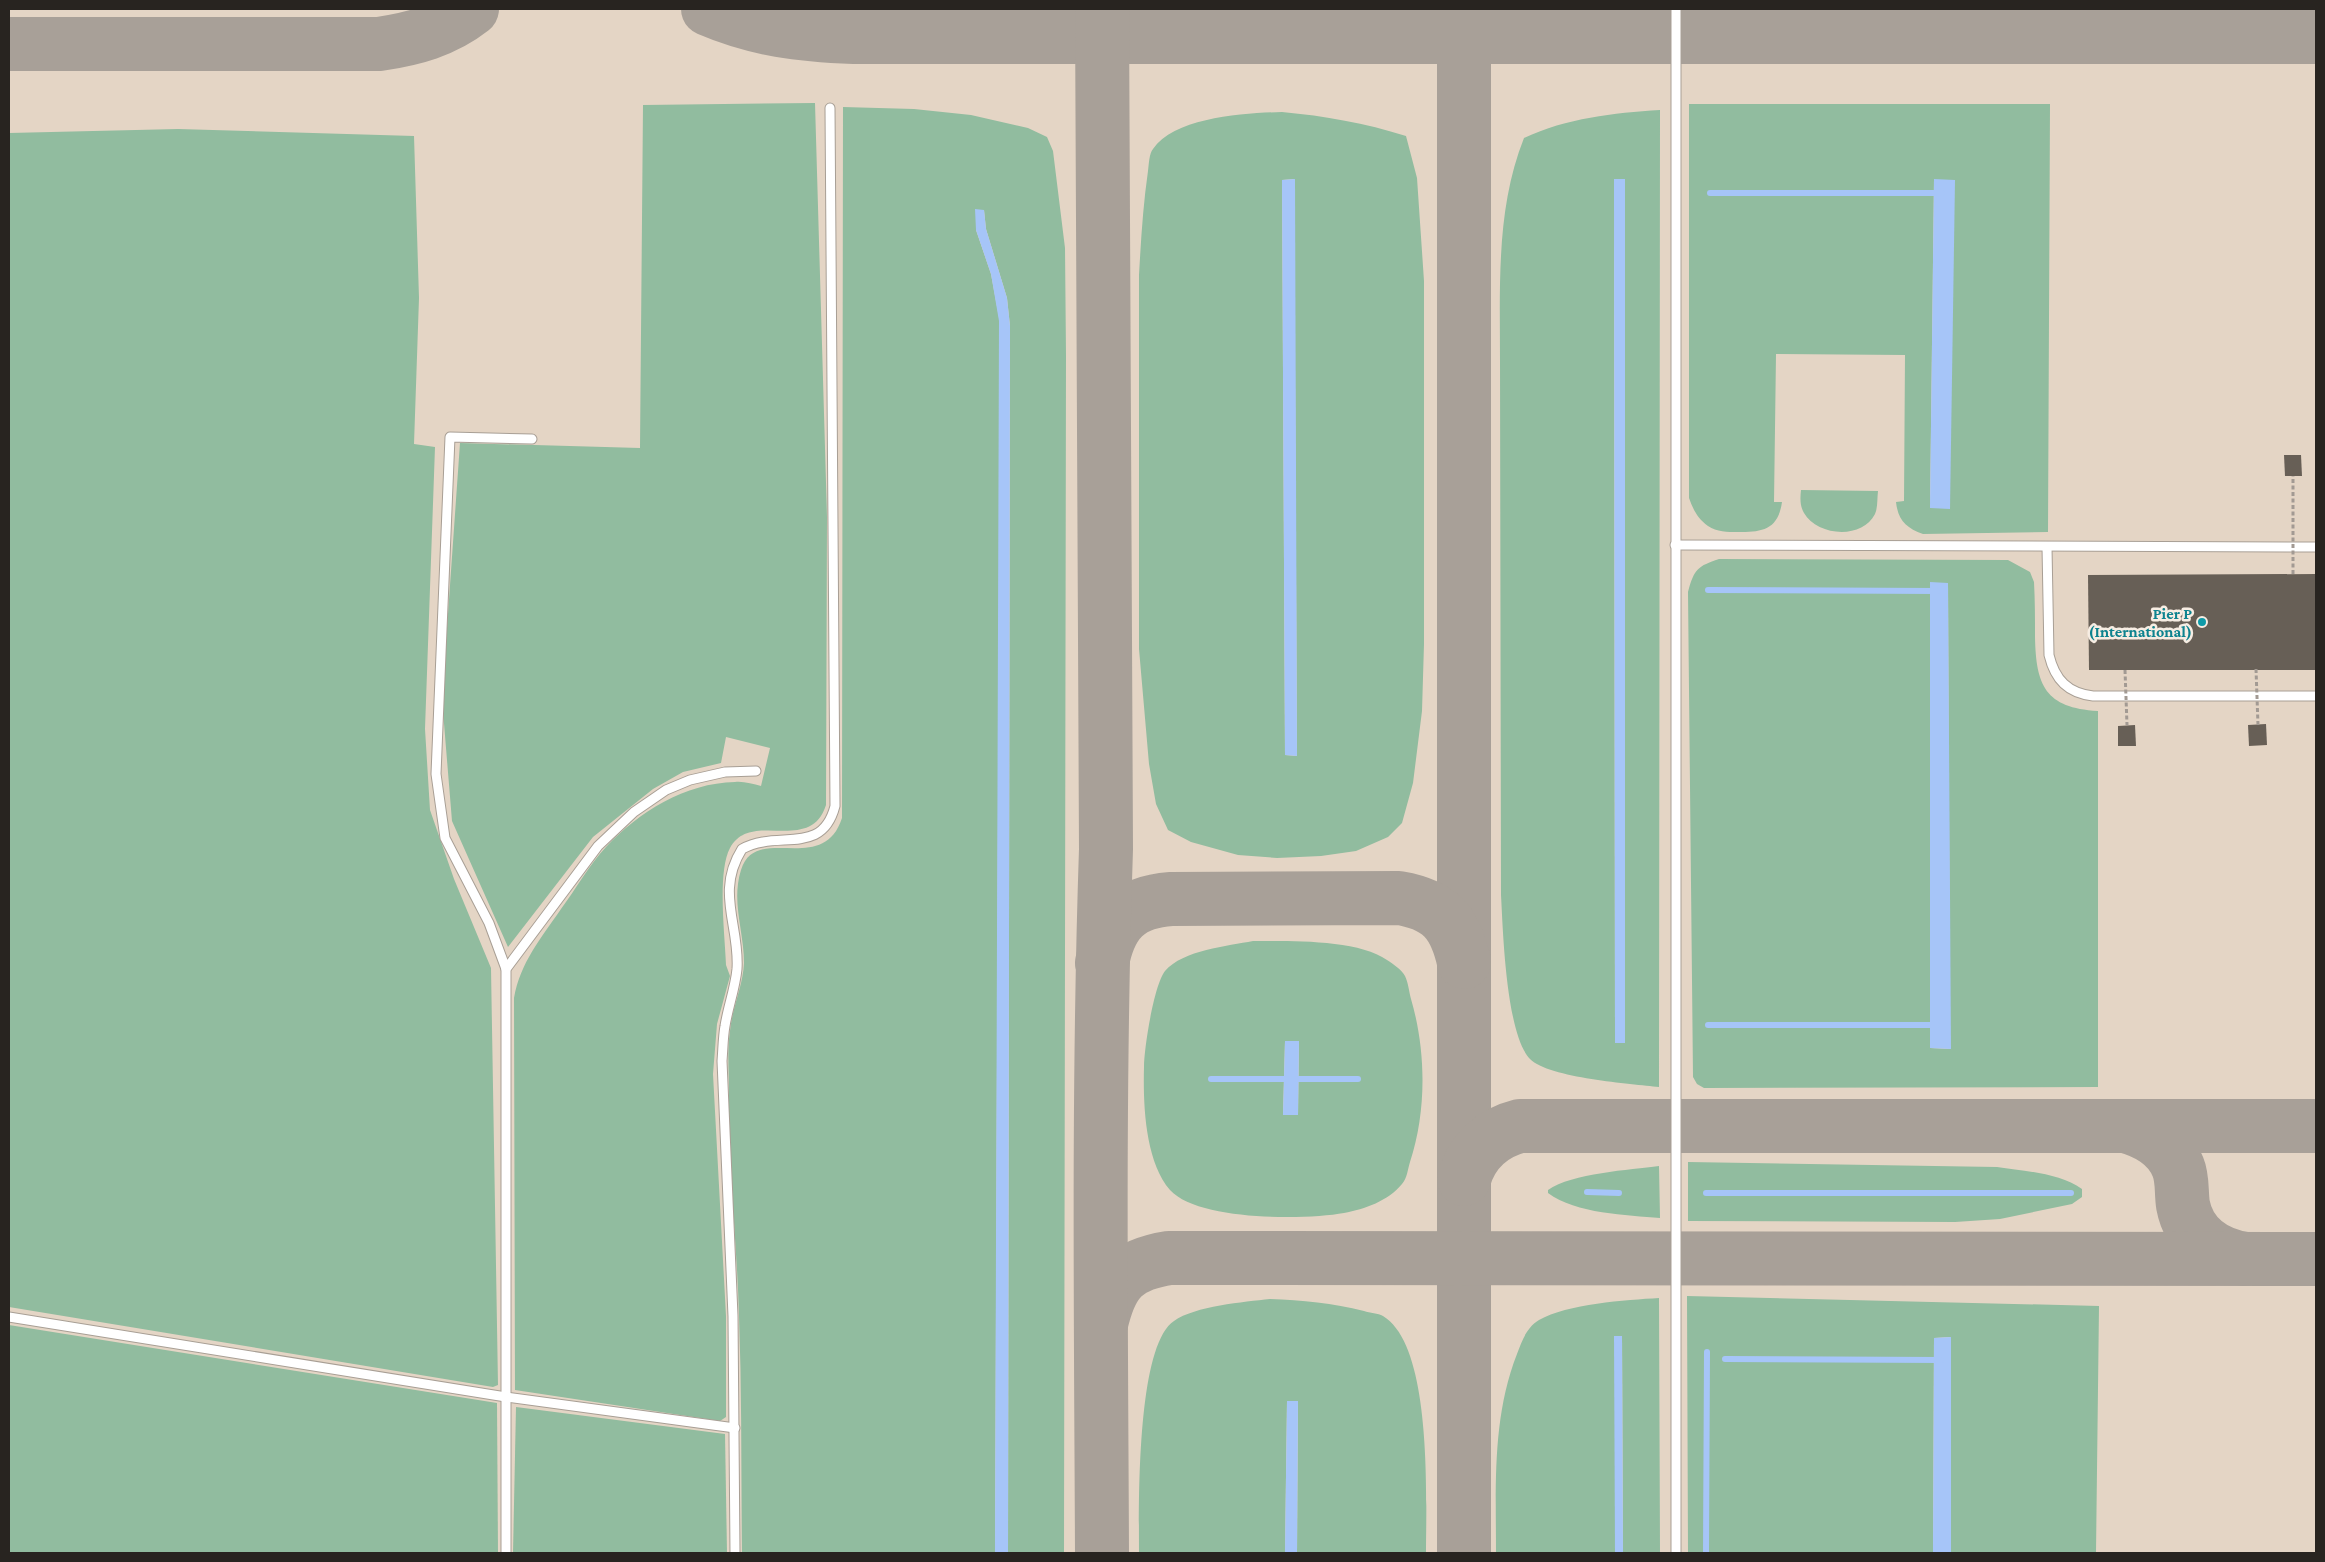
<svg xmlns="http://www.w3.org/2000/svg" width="2325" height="1562" font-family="'Crimson Pro',serif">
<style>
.built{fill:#e4d5c5}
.green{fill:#91bc9f;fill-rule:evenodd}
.water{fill:#a6c5f8}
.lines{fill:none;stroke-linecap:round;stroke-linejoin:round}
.stream{stroke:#a6c5f8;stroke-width:6}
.taxiway{stroke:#a8a098;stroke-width:54}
.building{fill:#675f56}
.lane-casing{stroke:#a89f95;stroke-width:11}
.lane{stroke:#fff;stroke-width:9}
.path-bridge{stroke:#a29a93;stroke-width:3;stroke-dasharray:4 2.5;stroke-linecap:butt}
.culture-dot{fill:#0f9aa8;stroke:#f7ede3;stroke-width:2}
.labels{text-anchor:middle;stroke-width:5;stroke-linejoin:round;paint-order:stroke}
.culture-label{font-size:16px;font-weight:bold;fill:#0d838f;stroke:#f7ede3;text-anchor:end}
</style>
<rect width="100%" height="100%" fill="#eae0d6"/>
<rect class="built" x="9" y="9" width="2307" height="1544"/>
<g class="green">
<path d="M815,103L827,517L826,805C810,855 751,809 730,848C717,872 725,936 726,965L730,976L717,1024L713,1074L726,1316V1417L720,1421L515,1390L514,998C520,963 541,938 561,909C576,889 589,865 606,847C639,812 685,783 735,782C743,781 753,784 761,786L770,748L726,737L721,763L683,772L653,789L593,837L508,947L452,821L442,699L460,443L640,448L643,105Z"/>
<path d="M1689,104H2050L2048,532L1923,534C1906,528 1898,520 1896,502L1904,501L1905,355L1776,354L1774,502H1782C1778,530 1762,532 1738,532C1727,532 1717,532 1708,526C1697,518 1693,509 1689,498ZM1934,180H1954L1930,508Z"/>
<path d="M843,107L914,109L971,115L1028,128L1047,137L1053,151L1065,248L1066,355L1064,1553H1008L1010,326L1007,298L986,229L984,210L976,230L991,274L1000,323L995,1553H742C741,1474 742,1395 739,1316C737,1242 728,1167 729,1092C729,1072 727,1051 730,1031C732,1008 743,986 744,963C744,931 731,902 741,870C756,822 823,877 842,818Z"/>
<path d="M1660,110L1659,1087C1632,1084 1549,1078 1530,1059C1506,1034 1503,931 1501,895L1500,360C1500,286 1496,208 1524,138C1567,118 1613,113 1660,110ZM1614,179L1625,1042L1624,1043L1615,1042Z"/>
<path d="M1282,112C1325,116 1365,123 1406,136L1417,178L1424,281V644L1422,711L1413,783L1402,823L1388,837L1356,851L1321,856L1277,858L1238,855L1191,842L1168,830L1156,804L1149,764L1139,649V275C1141,240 1143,206 1148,171C1149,164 1149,154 1153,149C1175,117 1246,113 1282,112ZM1294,179L1297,755V756L1285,755L1282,180Z"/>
<polygon points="178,129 414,136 419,298 414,444 435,447 425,729 430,810 454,879 491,968 498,1385 493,1387 9,1307 9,133"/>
<path d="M1801,490L1878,491C1877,499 1878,507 1875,514C1862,540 1817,536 1804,513C1800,506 1800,499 1801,490Z"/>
<path d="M1719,559L2008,560L2030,572L2034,582C2035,600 2035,619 2035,637C2036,685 2045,708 2098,711V1087L1704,1088L1697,1084L1693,1077L1688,592C1694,569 1698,566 1719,559ZM1930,583H1948L1950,1049L1930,1048Z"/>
<path d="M1253,941C1289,941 1358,939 1387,960C1393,964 1402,970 1405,976C1408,982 1409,991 1411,999C1426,1050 1427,1110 1410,1162C1408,1168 1407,1179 1402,1184C1388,1201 1365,1209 1344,1213C1305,1220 1198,1221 1170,1190C1145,1161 1143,1104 1144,1067C1144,1048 1154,985 1165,971C1183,950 1228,946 1253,941ZM1285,1041H1299L1298,1115H1283Z"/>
<path d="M1688,1162L1997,1167C2024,1171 2059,1173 2082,1189V1197L2072,1204L2000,1219L1955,1222L1688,1221Z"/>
<path d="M1659,1166L1660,1218C1627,1215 1576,1214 1548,1193V1190C1572,1173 1630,1170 1659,1166Z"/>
<polygon points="1687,1296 2099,1306 2096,1553 1951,1553 1950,1337 1934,1338 1933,1553 1688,1553"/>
<path d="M1659,1298L1660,1553H1623L1622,1336H1615V1553H1496C1496,1486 1492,1418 1517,1354C1522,1341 1526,1328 1539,1320C1567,1304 1626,1300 1659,1298Z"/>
<path d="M1270,1299C1302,1300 1333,1303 1364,1311C1370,1313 1378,1313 1383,1316C1433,1346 1426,1500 1426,1553H1297L1298,1401H1287L1285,1553H1139C1139,1508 1136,1346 1174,1321C1195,1306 1244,1302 1270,1299Z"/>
<polygon points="9,1325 497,1403 498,1553 9,1553"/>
<polygon points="516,1407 725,1434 727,1553 513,1553"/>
</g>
<g class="water">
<polygon points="1295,179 1297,756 1285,755 1282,180"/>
<polygon points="1614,179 1625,179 1625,1043 1615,1043"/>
<polygon points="1934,179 1955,180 1950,509 1930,508"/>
<polygon points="975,209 984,210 986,229 1007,298 1010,326 1008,1553 995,1553 999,321 991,274 976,230"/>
<polygon points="1930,582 1948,583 1951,1049 1930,1048"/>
<polygon points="1285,1041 1299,1041 1298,1115 1283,1115"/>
<polygon points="1614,1336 1622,1336 1623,1553 1615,1553"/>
<polygon points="1951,1337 1951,1553 1933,1553 1934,1338"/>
<polygon points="1287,1401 1298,1401 1297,1553 1285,1553"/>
</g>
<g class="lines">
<g class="stream">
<polyline points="1710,193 1942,193"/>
<polyline points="1708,590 1937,591"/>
<polyline points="1708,1025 1937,1025"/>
<polyline points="1211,1079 1358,1079"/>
<polyline points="1587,1192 1619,1193"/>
<polyline points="1706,1193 2071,1193"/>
<polyline points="1725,1359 1941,1360"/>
<polyline points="1706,1553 1707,1352"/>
</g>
<g class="taxiway">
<path d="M708,9C757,30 801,35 854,37H2316"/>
<polyline points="1464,9 1464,1553"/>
<path d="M9,44H379C413,39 444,31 472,9"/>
<path d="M1102,963C1110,922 1128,902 1171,899L1399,898C1440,905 1455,922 1464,962"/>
<path d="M2125,1126C2147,1132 2169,1144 2178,1167C2183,1179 2181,1192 2183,1205C2189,1237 2215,1254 2245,1259"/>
<path d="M1464,1179C1472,1151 1492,1133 1520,1126H2316"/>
<path d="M1101,1324C1111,1281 1125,1265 1169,1258L2316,1259"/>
<path d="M1102,1553C1101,1319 1098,1084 1106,849L1102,9"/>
</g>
</g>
<g class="building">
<polygon points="2284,455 2301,455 2302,476 2285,476"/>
<polygon points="2316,574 2316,670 2089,670 2088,575"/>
<polygon points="2266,724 2267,745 2249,746 2248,725"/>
<polygon points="2135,725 2136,746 2118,746 2118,726"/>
</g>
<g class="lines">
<defs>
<g id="lane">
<polyline points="1675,545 2316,547"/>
<path d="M2047,547L2049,655C2055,680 2068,693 2093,696H2316"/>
<polyline points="506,969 489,923 445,838 436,774 450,437 532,439"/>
<polyline points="9,1317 506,1397 735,1428"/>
<polyline points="506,1553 506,969 598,846 634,812 666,790 690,780 725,772 756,771"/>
<path d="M735,1553L733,1316L722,1061C723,1049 723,1037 725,1026C728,1007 735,989 737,969C740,926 715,892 742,849C778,829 822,857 835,806L830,108"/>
<polyline points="1676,1553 1676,9"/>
</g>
</defs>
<use href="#lane" class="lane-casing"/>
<use href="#lane" class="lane"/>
<g class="path-bridge">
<polyline points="2293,574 2293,476"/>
<polyline points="2256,669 2258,725"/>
<polyline points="2125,670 2127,725"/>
</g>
</g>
<circle class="culture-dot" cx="2202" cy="622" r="5"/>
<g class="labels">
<g class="culture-label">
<text x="2192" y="619">Pier P<tspan x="2192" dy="18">(International)</tspan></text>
</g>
</g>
<rect width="2325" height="1562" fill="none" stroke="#282420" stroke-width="20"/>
</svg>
